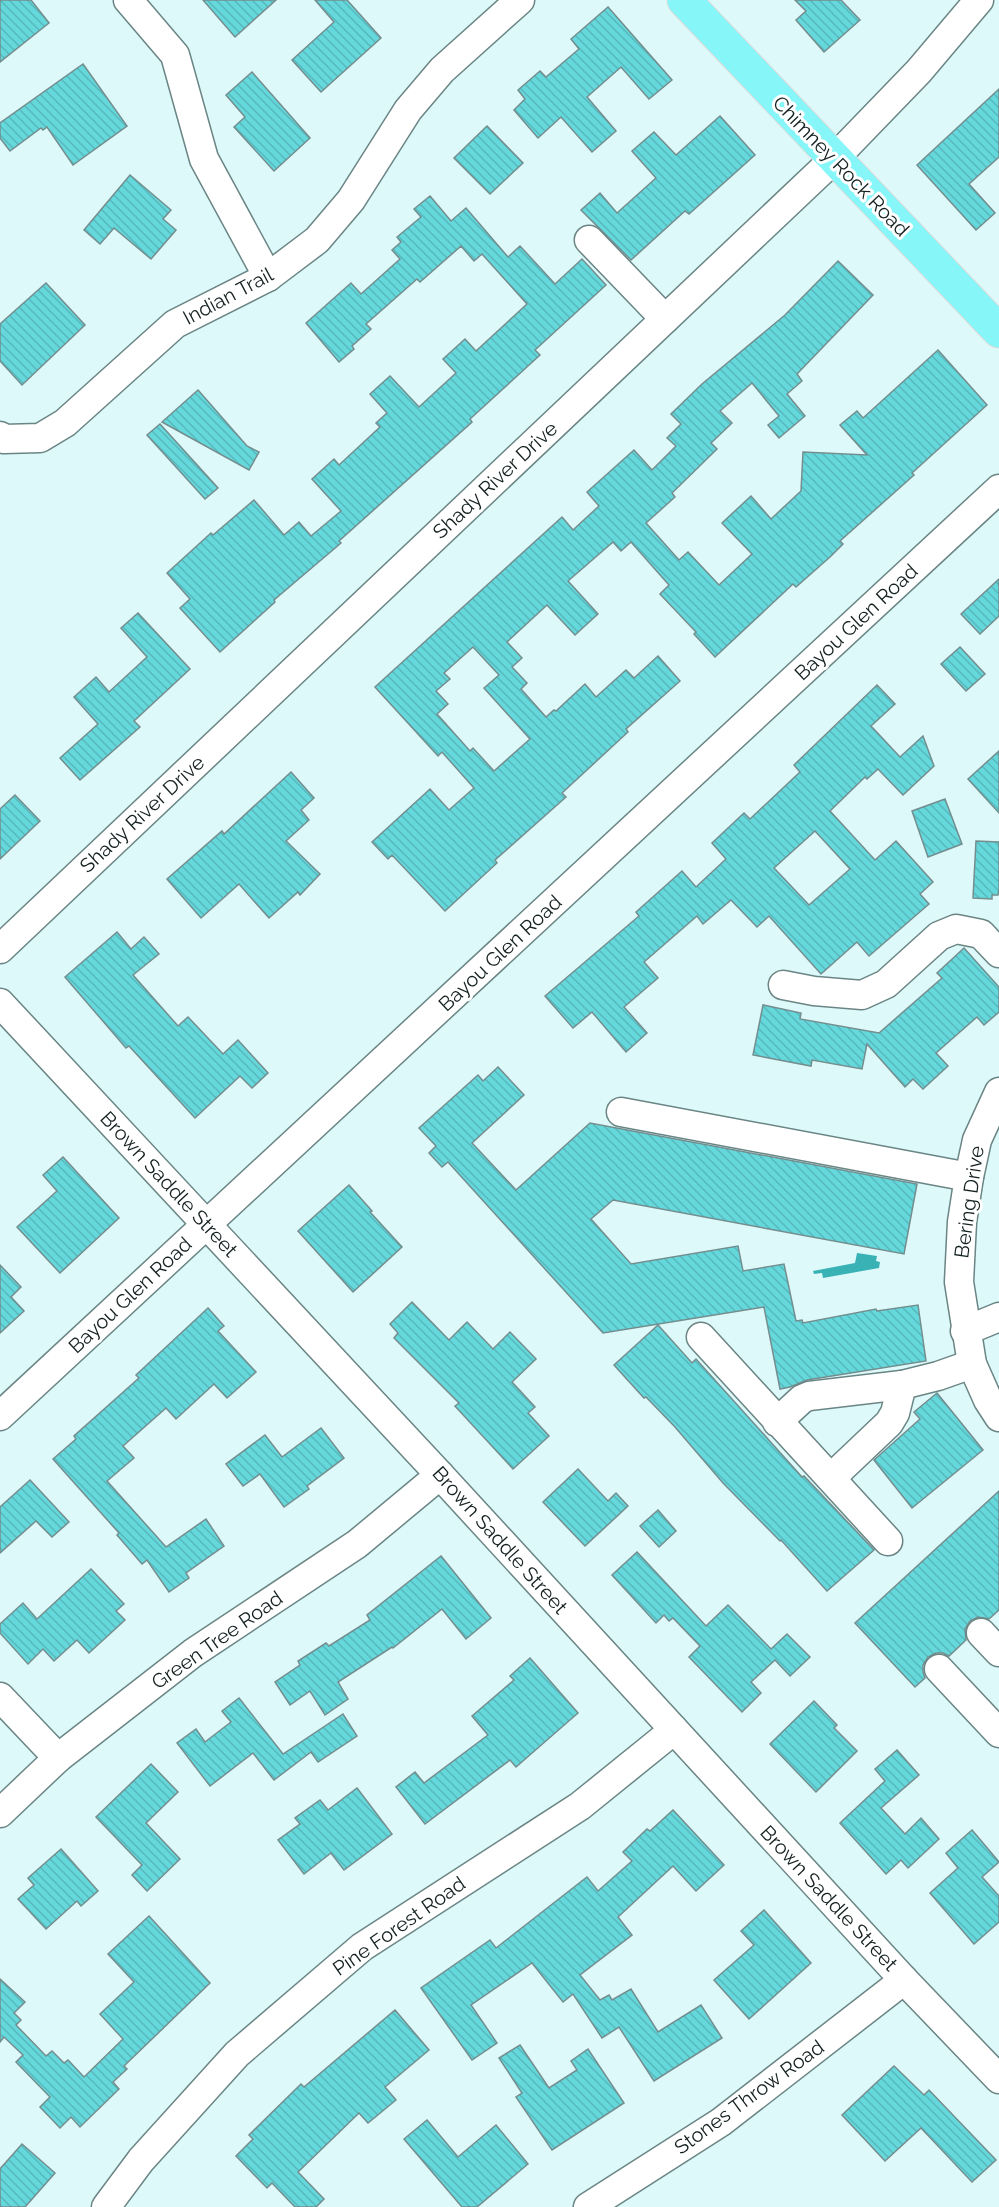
<svg xmlns="http://www.w3.org/2000/svg" width="999" height="2207" font-family="Raleway,sans-serif">
<style>
.water{fill:#38b2b5}
.building{fill:url(#building-back-hatch);stroke:#748d8e;stroke-width:1.5;fill-rule:evenodd}
.lines{fill:none;stroke-linecap:round;stroke-linejoin:round}
.minor-casing{stroke:#6b8585;stroke-width:31}
.major-casing{stroke:#dadbdb;stroke-width:35}
.minor{stroke:#fff;stroke-width:28}
.major{stroke:#86f6f9;stroke-width:33}
.labels{text-anchor:middle;stroke-width:6;stroke-linejoin:round;paint-order:stroke}
.street-label{font-size:20px;fill:#152020;stroke:#fff}
</style>
<defs>
<pattern id="building-back-hatch" width="6" height="6" patternUnits="userSpaceOnUse" patternTransform="scale(1.5)"><rect width="6" height="6" fill="#65d8dc"/><path d="M-1 5l2 2M0 0l6 6M5-1l2 2" fill="none" stroke="#57b9bc"/></pattern>
</defs>
<rect width="100%" height="100%" fill="#ddf9f9"/>
<polygon class="water" points="857,1253 877,1256 876,1261 880,1262 879,1268 823,1278 822,1273 814,1274 813,1271 855,1263"/>
<g class="building">
<polygon points="0,0 31,0 49,23 0,62"/>
<polygon points="203,0 276,0 235,37"/>
<polygon points="315,0 347,0 381,38 321,92 292,60 334,22"/>
<polygon points="795,0 841,0 860,20 824,52 796,20 806,11"/>
<polygon points="608,7 672,80 649,99 621,67 587,97 616,131 592,152 561,117 538,138 514,110 525,99 518,90 540,71 546,77 579,49 571,39"/>
<polygon points="83,64 127,126 73,165 47,127 43,130 41,128 10,151 0,138 0,123"/>
<polygon points="252,72 310,138 274,171 234,127 245,117 226,95"/>
<polygon points="999,89 999,157 969,184 995,213 976,230 917,165"/>
<polygon points="720,116 755,155 689,214 685,211 631,260 581,210 600,193 617,213 656,178 632,151 654,132 676,155"/>
<polygon points="487,126 523,163 490,194 454,158"/>
<polygon points="130,175 171,210 163,219 176,230 151,259 114,228 100,244 84,230"/>
<polygon points="430,196 451,221 466,208 508,257 520,246 555,284 582,259 606,285 535,350 540,355 470,419 472,422 339,541 341,543 274,600 275,602 220,652 180,608 190,599 167,573 211,533 213,535 254,500 284,535 299,522 311,536 341,511 312,479 334,459 339,465 380,427 376,423 387,413 370,394 390,376 419,407 456,373 443,359 465,339 476,351 527,304 482,254 474,261 461,246 420,282 417,279 366,324 371,329 352,346 354,349 339,362 306,323 351,283 361,294 400,259 392,250 401,242 397,237 421,217 414,209"/>
<path d="M838,261L873,295L797,374L802,381L787,394L805,416L779,438L768,425L779,416L752,383L720,411L732,423L711,443L717,449L672,493L675,497L646,523L679,560L688,552L719,585L752,554L722,523L751,496L771,519L801,491L803,452L867,455L840,425L857,411L863,418L938,350L987,405L912,473L914,475L840,541L843,544L830,557L796,587L793,584L715,657L694,634L696,632L660,594L669,585L631,542L621,551L613,542L568,581L598,614L575,635L547,605L507,642L522,658L512,667L527,683L521,689L546,717L554,710L556,711L585,684L596,697L626,670L634,678L658,656L680,681L626,729L628,732L562,793L566,797L495,860L497,863L445,911L392,855L388,859L372,842L430,789L449,810L474,788L442,752L438,756L375,687L562,517L573,530L599,506L587,492L634,450L652,470L676,446L667,438L681,424L671,414L702,384L785,315ZM473,647L499,675L484,688L530,739L494,771L473,748L470,751L437,714L448,704L436,691L450,679L444,673Z"/>
<polygon points="46,283 85,325 22,385 0,361 0,324"/>
<polygon points="198,390 247,446 259,452 249,470 162,422"/>
<polygon points="160,424 218,488 205,499 147,435"/>
<polygon points="999,579 999,616 980,634 961,614"/>
<polygon points="138,613 190,669 134,721 140,727 80,780 60,758 98,724 74,697 96,677 109,692 147,657 121,628"/>
<polygon points="960,647 985,674 966,691 941,664"/>
<path d="M877,685L895,704L871,726L900,757L923,736L934,766L903,795L878,769L867,779L865,777L830,811L875,860L896,841L933,882L920,894L929,904L869,956L857,942L821,974L769,916L757,927L731,900L703,924L697,916L644,962L658,978L624,1007L647,1033L626,1052L592,1012L573,1028L545,996L639,916L636,912L682,871L696,887L726,859L712,843L744,813L750,819L800,772L794,765ZM815,831L850,869L809,905L774,868Z"/>
<polygon points="999,751 999,813 968,779"/>
<polygon points="291,772 314,798 301,810 309,820 286,841 320,874 300,895 298,892 269,918 239,884 201,918 167,879 222,831 224,834"/>
<polygon points="15,795 40,821 0,859 0,809"/>
<polygon points="945,799 962,844 928,857 912,811"/>
<polygon points="976,841 999,842 999,889 998,895 992,895 992,899 973,898"/>
<polygon points="117,932 131,949 144,937 159,954 133,975 178,1026 188,1017 223,1054 238,1040 268,1073 252,1088 240,1076 195,1118 129,1046 126,1048 65,977"/>
<polygon points="964,948 999,987 999,1012 984,1025 977,1017 936,1053 948,1066 923,1089 913,1079 905,1087 867,1044 862,1069 812,1060 811,1066 753,1055 763,1005 801,1013 800,1019 879,1033 942,978 937,973"/>
<polygon points="498,1067 524,1095 472,1143 516,1190 590,1123 917,1184 904,1254 613,1200 591,1219 631,1264 738,1246 743,1271 784,1264 796,1321 802,1320 803,1323 876,1309 877,1311 918,1305 926,1361 807,1380 790,1387 780,1389 764,1307 603,1333 448,1162 442,1167 429,1153 436,1146 419,1128 478,1075 483,1081"/>
<polygon points="63,1157 119,1218 60,1273 17,1227 57,1191 43,1175"/>
<polygon points="349,1185 372,1211 370,1212 402,1247 353,1292 298,1231"/>
<polygon points="0,1265 21,1287 11,1297 24,1311 0,1333"/>
<polygon points="412,1302 449,1340 467,1322 493,1349 510,1332 536,1359 512,1382 535,1407 528,1413 549,1436 513,1469 455,1406 459,1403 394,1338 398,1333 390,1324"/>
<polygon points="208,1308 224,1326 218,1331 256,1372 227,1398 214,1384 176,1419 166,1408 123,1446 134,1458 107,1481 166,1547 206,1519 224,1546 186,1573 189,1578 169,1592 147,1560 142,1564 117,1535 119,1533 53,1459 76,1439 74,1436 139,1378 136,1375"/>
<polygon points="658,1325 692,1363 696,1359 802,1477 804,1476 874,1550 827,1591 781,1540 780,1541 723,1483 675,1427 646,1397 644,1398 614,1365"/>
<polygon points="937,1393 983,1450 912,1508 874,1460 920,1419 914,1412"/>
<polygon points="321,1428 344,1458 307,1486 309,1489 284,1507 260,1474 243,1486 226,1464 265,1435 282,1457"/>
<polygon points="578,1469 608,1501 616,1493 628,1506 585,1546 543,1502"/>
<polygon points="30,1480 69,1522 52,1537 36,1521 0,1553 0,1507"/>
<polygon points="999,1491 999,1610 989,1619 978,1617 970,1621 965,1629 966,1640 949,1656 943,1653 936,1653 928,1657 923,1665 923,1672 925,1678 915,1687 855,1623"/>
<polygon points="658,1510 676,1531 659,1547 640,1526"/>
<polygon points="637,1552 706,1626 728,1605 771,1649 787,1634 810,1657 790,1676 775,1660 751,1682 761,1693 742,1712 689,1657 700,1646 673,1618 669,1621 664,1615 656,1623 612,1575"/>
<polygon points="441,1556 491,1618 466,1639 442,1609 393,1648 392,1647 338,1682 348,1699 325,1715 310,1691 290,1705 275,1682 300,1665 298,1661 326,1643 329,1646 370,1620 367,1615"/>
<polygon points="91,1569 124,1604 116,1611 125,1620 89,1653 77,1640 54,1661 43,1649 28,1664 0,1633 0,1624 23,1603 37,1619"/>
<polygon points="530,1658 578,1713 516,1767 510,1760 425,1824 396,1787 415,1772 424,1783 488,1735 472,1716 514,1680 510,1676"/>
<polygon points="239,1698 283,1754 343,1714 357,1736 318,1762 311,1752 274,1780 253,1753 210,1786 177,1743 196,1729 205,1742 231,1722 222,1711"/>
<polygon points="814,1701 837,1725 834,1728 857,1751 816,1792 770,1744"/>
<polygon points="897,1750 919,1775 881,1808 905,1834 921,1818 939,1839 908,1868 901,1860 886,1874 840,1823 885,1781 875,1769"/>
<polygon points="151,1764 178,1792 146,1823 180,1859 147,1891 132,1875 142,1865 96,1817"/>
<polygon points="357,1788 392,1834 344,1870 331,1853 304,1874 278,1840 300,1824 295,1818 320,1800 328,1810"/>
<polygon points="673,1810 724,1865 696,1891 673,1866 618,1917 632,1935 580,1975 600,2000 609,1995 612,2000 631,1989 658,2032 701,2005 722,2038 654,2081 619,2027 602,2038 573,1994 563,2002 532,1963 471,2005 497,2043 472,2060 421,1988 490,1940 496,1948 587,1877 598,1891 632,1861 623,1852 647,1829 650,1831"/>
<polygon points="972,1830 999,1862 982,1877 999,1896 999,1922 974,1944 930,1893 958,1868 946,1853"/>
<polygon points="61,1849 98,1891 81,1906 77,1901 46,1929 18,1899 34,1885 28,1878"/>
<polygon points="764,1910 811,1963 749,2019 714,1980 754,1945 741,1931"/>
<polygon points="149,1916 210,1983 124,2066 127,2069 113,2082 119,2089 80,2127 71,2117 60,2128 40,2107 50,2097 16,2062 23,2055 4,2037 0,2042 0,1979 25,2002 14,2013 21,2020 16,2025 46,2056 52,2051 64,2063 68,2060 84,2077 123,2039 100,2014 134,1982 108,1954"/>
<polygon points="395,2010 429,2050 385,2087 396,2100 368,2123 359,2113 298,2172 324,2199 316,2207 295,2207 272,2183 267,2188 236,2156 253,2139 249,2135 301,2084 304,2087"/>
<polygon points="520,2045 549,2088 577,2070 571,2061 588,2049 624,2103 552,2150 516,2097 522,2093 499,2058"/>
<polygon points="894,2066 924,2095 929,2090 996,2160 972,2182 921,2128 885,2161 842,2115"/>
<polygon points="427,2120 458,2157 496,2125 528,2164 477,2207 462,2207 404,2139"/>
<polygon points="22,2144 55,2173 25,2207 0,2207 0,2169"/>
</g>
<g class="lines">
<defs>
<g id="minor">
<polyline points="128,0 175,55 204,159 268,277"/>
<polyline points="589,240 665,319"/>
<polyline points="0,436 4,439 40,438 65,423 175,324 268,277 317,240 351,200 408,110 442,70 520,0"/>
<polyline points="0,949 834,159 919,71 979,0"/>
<polyline points="783,985 814,991 862,995 886,984 939,936 956,929 981,934 999,953"/>
<polyline points="0,1003 440,1475 904,1980 999,2079"/>
<polyline points="999,1092 977,1140 969,1177 962,1222 959,1282 972,1364 988,1400 999,1417"/>
<polyline points="621,1112 969,1177"/>
<polyline points="965,1331 999,1317"/>
<polyline points="701,1337 888,1541"/>
<polyline points="0,1416 999,489"/>
<polyline points="777,1422 802,1399 809,1396 902,1385 938,1376 972,1364"/>
<polyline points="831,1478 889,1423 895,1413 902,1385"/>
<polyline points="981,1633 999,1652"/>
<polyline points="939,1669 999,1733"/>
<polyline points="0,1697 58,1758"/>
<polyline points="0,1813 58,1758 193,1653 357,1544 440,1475"/>
<polyline points="106,2207 141,2160 237,2054 362,1947 580,1806 674,1730"/>
<polyline points="588,2207 721,2122 904,1980"/>
</g>
<polyline id="major" points="684,0 999,331"/>
</defs>
<use href="#minor" class="minor-casing"/>
<use href="#major" class="major-casing"/>
<use href="#minor" class="minor"/>
<use href="#major" class="major"/>
</g>
<g class="labels">
<g class="street-label">
<text transform="translate(841 166) rotate(46)" y="7">Chimney Rock Road</text>
<text transform="translate(228 296) rotate(-28)" y="7">Indian Trail</text>
<text transform="translate(495 480) rotate(-43)" y="7">Shady River Drive</text>
<text transform="translate(856 622) rotate(-43)" y="7">Bayou Glen Road</text>
<text transform="translate(142 814) rotate(-43)" y="7">Shady River Drive</text>
<text transform="translate(500 953) rotate(-43)" y="7">Bayou Glen Road</text>
<text transform="translate(169 1184) rotate(47)" y="7">Brown Saddle Street</text>
<text transform="translate(969 1202) rotate(-82)" y="7">Bering Drive</text>
<text transform="translate(130 1295) rotate(-43)" y="7">Bayou Glen Road</text>
<text transform="translate(500 1540) rotate(48)" y="7">Brown Saddle Street</text>
<text transform="translate(217 1640) rotate(-35)" y="7">Green Tree Road</text>
<text transform="translate(829 1898) rotate(47)" y="7">Brown Saddle Street</text>
<text transform="translate(399 1926) rotate(-35)" y="7">Pine Forest Road</text>
<text transform="translate(749 2097) rotate(-36)" y="7">Stones Throw Road</text>
</g>
</g>
</svg>
